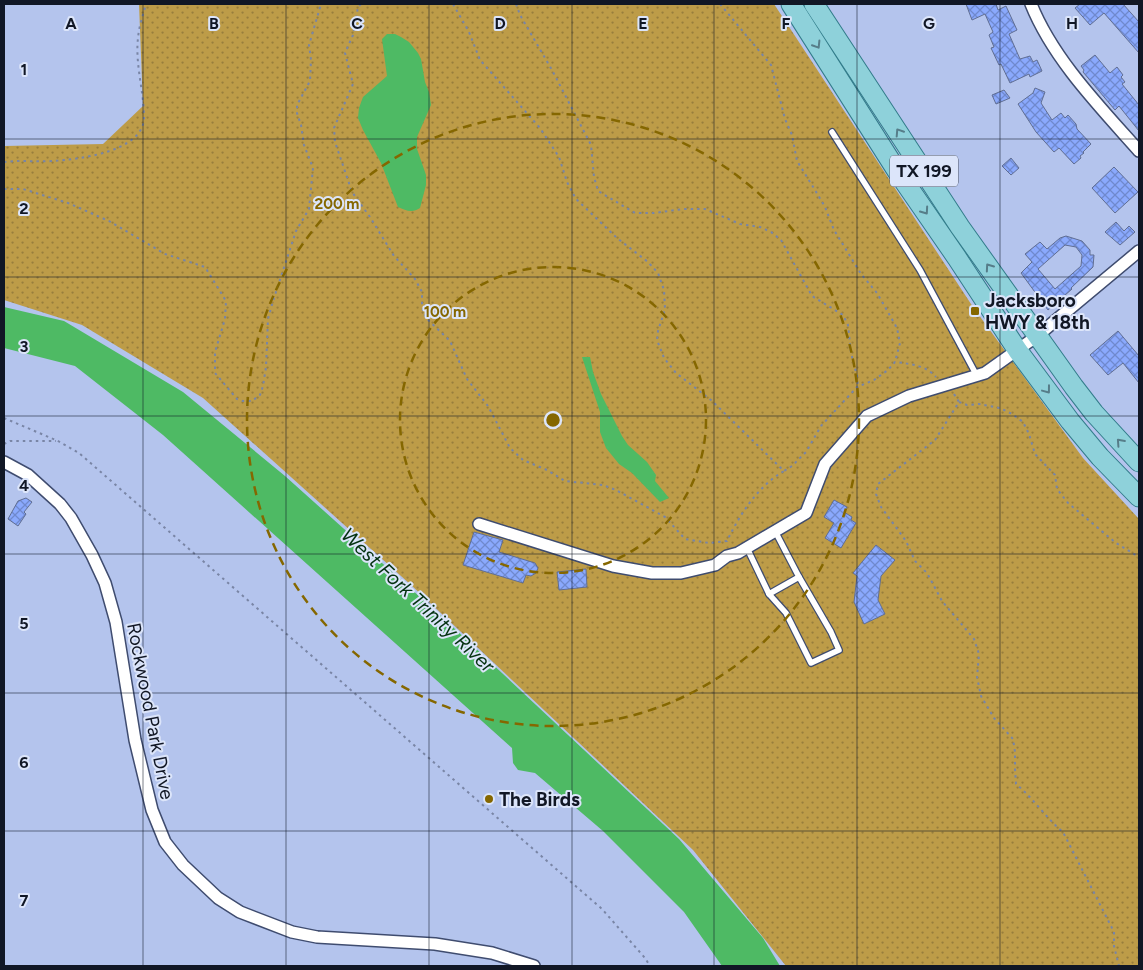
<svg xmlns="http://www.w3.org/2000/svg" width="1143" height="970" font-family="Figtree,sans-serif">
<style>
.grass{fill:url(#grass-dots)}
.water{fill:#4eba64}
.building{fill:url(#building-cross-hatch);stroke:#606e93;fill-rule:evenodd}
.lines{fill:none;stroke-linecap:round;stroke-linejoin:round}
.service-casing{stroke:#3f4c6f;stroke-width:8}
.minor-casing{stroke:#3f4c6f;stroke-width:14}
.primary-casing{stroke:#327c8a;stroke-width:21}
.path{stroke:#7985a5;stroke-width:2;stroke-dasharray:2.5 4;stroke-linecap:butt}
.service{stroke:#fff;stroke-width:5.5}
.minor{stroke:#fff;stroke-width:11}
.primary{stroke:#8ed1da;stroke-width:19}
.oneway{stroke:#567d89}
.grid{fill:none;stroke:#111725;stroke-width:1;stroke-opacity:0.55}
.ring{fill:none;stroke:#856700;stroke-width:2.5;stroke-dasharray:9 6}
.poi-dot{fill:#856700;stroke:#dce5fa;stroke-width:2}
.labels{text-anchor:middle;stroke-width:4;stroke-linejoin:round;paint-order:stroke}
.shield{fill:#dce5fa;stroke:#4e5565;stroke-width:1}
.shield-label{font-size:18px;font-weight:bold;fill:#111725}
.poi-label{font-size:19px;font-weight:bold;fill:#111725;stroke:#dce5fa;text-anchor:start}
.street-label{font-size:19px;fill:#111725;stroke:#dce5fa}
.water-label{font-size:20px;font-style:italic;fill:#053211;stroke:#dce5fa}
.grid-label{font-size:16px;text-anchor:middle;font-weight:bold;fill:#111725;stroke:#dce5fa;stroke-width:4;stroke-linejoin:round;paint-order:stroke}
.centre{fill:#856700;stroke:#dce5fa;stroke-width:2.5}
.ring-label{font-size:15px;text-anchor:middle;font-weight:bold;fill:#856700;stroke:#dce5fa;stroke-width:4;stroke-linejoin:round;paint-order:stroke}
</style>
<defs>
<pattern id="grass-dots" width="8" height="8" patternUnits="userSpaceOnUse" patternTransform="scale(1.25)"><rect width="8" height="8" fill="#bd9c48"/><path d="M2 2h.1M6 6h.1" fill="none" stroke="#987e3c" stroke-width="1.8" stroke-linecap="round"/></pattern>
<pattern id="building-cross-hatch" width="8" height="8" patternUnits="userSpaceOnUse" patternTransform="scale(1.25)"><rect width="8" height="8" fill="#8aa9fd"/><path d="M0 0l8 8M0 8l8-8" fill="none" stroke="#6f89cd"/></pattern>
</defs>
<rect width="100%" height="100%" fill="#b4c4ed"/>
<polygon class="grass" points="139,4 774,4 973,307 1083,458 1139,519 1139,966 786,966 693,850 411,585 203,398 82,325 4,300 4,146 103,144 143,106"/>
<g class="water">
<path d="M387,34H395L401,37L409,42L418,53L421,59L425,82L429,92L431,105L417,137V149L426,175V185L420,208C413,213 406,211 398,207L381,163L363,130L358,118L359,108L363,97L387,76L382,39Z"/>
<polygon points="4,307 64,321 183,392 285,476 440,615 679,839 763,938 780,966 722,966 684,912 603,831 535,773 518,770 513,763 512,748 163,435 75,366 4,348"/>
<polygon points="582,357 590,357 593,372 601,394 622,436 628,445 647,462 656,475 655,481 669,498 660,502 632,473 619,464 606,448 600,432 600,412"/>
</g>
<g class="building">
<polygon points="966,4 996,4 998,10 1006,6 1017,30 1009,34 1020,59 1030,56 1033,62 1037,60 1042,71 1030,77 1029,74 1010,83 1001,64 999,65 991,48 994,47 989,35 993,32 985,14 972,20"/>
<polygon points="1080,4 1123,4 1139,22 1139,53 1104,13 1090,25 1075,8"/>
<polygon points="1095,55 1110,73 1117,67 1123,75 1121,77 1125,82 1122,84 1139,105 1139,131 1119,106 1115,110 1083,72 1084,70 1081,66"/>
<polygon points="1035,88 1045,92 1041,103 1052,120 1061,113 1065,118 1068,115 1076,124 1077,129 1091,144 1083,152 1084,153 1080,156 1081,158 1074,164 1059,148 1054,152 1036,132 1018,104 1033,93"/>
<polygon points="1004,90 1010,98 996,104 992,95"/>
<polygon points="1011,158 1019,168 1011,175 1002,166"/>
<polygon points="1114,167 1138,192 1115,213 1092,188"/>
<polygon points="1116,222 1124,231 1129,226 1135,232 1120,245 1105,232"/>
<path d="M1066,236L1082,241L1090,250V255H1094L1093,267L1071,288L1072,289L1048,310L1021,273L1032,262L1025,254L1040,242L1047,249L1060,238ZM1065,245L1076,247L1082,255L1081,266L1055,289L1038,269Z"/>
<polygon points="1118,331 1139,356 1139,383 1123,363 1108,375 1090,355"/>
<polygon points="26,498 32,502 24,512 26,514 18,526 8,519 18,501"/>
<polygon points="834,500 847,507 844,512 852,517 851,520 856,523 841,548 825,538 834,523 824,517"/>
<polygon points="474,532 503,540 499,552 535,563 538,568 536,573 531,576 526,575 523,583 463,565"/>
<polygon points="876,545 895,560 881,576 878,600 885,614 864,624 854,602 857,576 853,573"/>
<polygon points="586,569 587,587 559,590 557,572"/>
</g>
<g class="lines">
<defs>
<g id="service">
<polyline points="832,132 920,270 977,376"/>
<polyline points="747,548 769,594 799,577 775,531"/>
<polyline points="769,594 786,613 811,663 839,650 831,632 799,577"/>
</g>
<g id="minor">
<path d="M1031,4C1053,59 1100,107 1139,151"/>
<polyline points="4,462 28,475 60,504 71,518 92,555 105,583 116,622 135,740 152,810 165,842 183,865 218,898 240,912 292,932 317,937 435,944 492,953 534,966"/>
<polyline points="479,524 613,566 652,573 681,573 715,565 727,556 738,553 806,513 825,464 867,416 909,396 985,373 1037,336 1139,251"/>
</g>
<g id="primary">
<polyline points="791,4 897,171 957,258 1018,351 1070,421 1100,457 1139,497"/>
<polyline points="814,4 960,227 1074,387 1094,413 1139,462"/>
</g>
</defs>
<use href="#service" class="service-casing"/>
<use href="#minor" class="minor-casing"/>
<use href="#primary" class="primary-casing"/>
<g class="path">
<path d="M361,4L358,7L353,35L345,53L353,84L334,128L335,142L352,192L370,217L394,256L415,279L422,292V307L426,318L450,341L467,379L488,406L510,448L523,460L547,470L565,481L603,485L616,490L665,517L685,539L709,543L727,541C740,514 758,486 784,471"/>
<path d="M453,4L469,32L480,60L540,128L559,157L567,182L576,199L617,238L648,262L658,273L664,290L665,309L658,331L657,340L664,358L676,373L711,400L784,471L792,466L806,452L821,426L857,387L874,380L888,370L895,362C911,364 925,365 936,377"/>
<polyline points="516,4 520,15 552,70 591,145 594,177 598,191 635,213 654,213 683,209 705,209 740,224 760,227 771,232 781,240 812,296 843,315 848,325 851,353 858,380 857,387"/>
<polyline points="720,4 771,65 785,119 792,135 797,161 815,190 825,207 834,230 861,274 877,293 897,328 900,343 895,362"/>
<path d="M4,162C20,160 37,162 54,161C79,159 143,152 144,118C144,91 135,65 138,38C139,26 143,15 146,4"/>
<polyline points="4,189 23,189 68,203 109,221 165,254 205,267 226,301 225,319 215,352 215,373 237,399 243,401 252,401 260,395 263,386 266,367 268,319 273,301 296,231 309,209 313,168 304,145 301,125 297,113 297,105 310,81 311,60 309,45 321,4"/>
<path d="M954,394L959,402L935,440L878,484L876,494L881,507L906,541L915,561L927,573L942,601L974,639L979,654L977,677L981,696L994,718L1013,739L1015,752V769L1016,784C1034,799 1046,818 1063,832L1114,932V946L1119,966"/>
<polyline points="959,402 967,405 979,404 1000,408 1012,414 1023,422 1029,434 1035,454 1055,475 1057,489 1068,503 1116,543 1139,557"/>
<polyline points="4,418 58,441 79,453 602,909 645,958 650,966"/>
<polyline points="4,444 10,441 56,441"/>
</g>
<use href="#service" class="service"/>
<use href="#minor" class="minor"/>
<use href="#primary" class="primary"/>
</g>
<defs><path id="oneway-chevron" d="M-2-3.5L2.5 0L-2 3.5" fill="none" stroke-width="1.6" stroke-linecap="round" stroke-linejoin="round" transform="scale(1.25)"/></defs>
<g class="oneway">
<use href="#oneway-chevron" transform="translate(817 45) rotate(58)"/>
<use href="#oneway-chevron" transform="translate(899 132) rotate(-123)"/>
<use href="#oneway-chevron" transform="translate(925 211) rotate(55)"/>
<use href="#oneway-chevron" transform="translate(989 267) rotate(-125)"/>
<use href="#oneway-chevron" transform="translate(1047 390) rotate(53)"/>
<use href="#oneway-chevron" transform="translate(1120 442) rotate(-132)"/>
</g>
<path class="grid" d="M143,4V966M286,4V966M429,4V966M572,4V966M714,4V966M857,4V966M1000,4V966M4,139H1139M4,277H1139M4,416H1139M4,554H1139M4,693H1139M4,831H1139"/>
<g class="ring">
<circle cx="553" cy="420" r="153"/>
<circle cx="553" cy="420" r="306"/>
</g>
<g class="poi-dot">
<rect x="970" y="306" width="10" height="10" rx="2.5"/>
<circle cx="489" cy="799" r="5"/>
</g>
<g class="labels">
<rect class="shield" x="890" y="155.5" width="68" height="31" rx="4"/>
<g class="shield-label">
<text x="924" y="177">TX 199</text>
</g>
<g class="poi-label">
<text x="985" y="307">Jacksboro<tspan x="985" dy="22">HWY &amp; 18th</tspan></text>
<text x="499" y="806">The Birds</text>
</g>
<g class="street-label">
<text transform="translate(151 711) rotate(79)" y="7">Rockwood Park Drive</text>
</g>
<g class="water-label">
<text transform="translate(418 600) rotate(43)" y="7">West Fork Trinity River</text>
</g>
</g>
<g class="grid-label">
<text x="71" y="29">A</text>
<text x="214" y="29">B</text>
<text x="357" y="29">C</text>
<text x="500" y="29">D</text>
<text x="643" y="29">E</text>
<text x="786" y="29">F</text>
<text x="929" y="29">G</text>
<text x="1072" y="29">H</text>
<text x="24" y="75">1</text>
<text x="24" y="214">2</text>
<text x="24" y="352">3</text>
<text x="24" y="491">4</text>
<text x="24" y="629">5</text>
<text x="24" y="768">6</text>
<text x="24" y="906">7</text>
</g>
<circle cx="553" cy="420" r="8" class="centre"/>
<g class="ring-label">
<text x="337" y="209">200 m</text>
<text x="445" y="317">100 m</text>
</g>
<rect width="1143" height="970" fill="none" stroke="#111725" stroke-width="10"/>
</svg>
